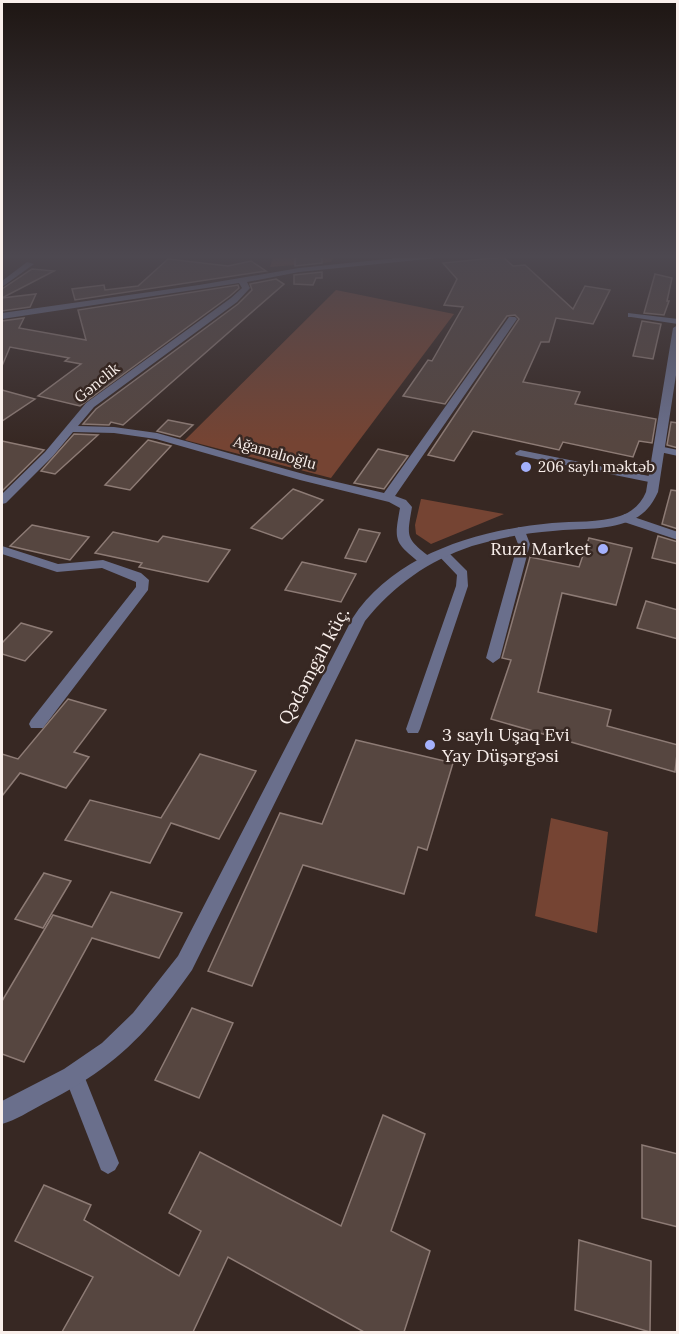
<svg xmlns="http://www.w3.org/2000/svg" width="679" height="1334" font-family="Lora,serif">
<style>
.green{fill:#754433}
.building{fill:#564640;stroke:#8d7b75;stroke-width:1.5}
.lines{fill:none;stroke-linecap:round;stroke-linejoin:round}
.service{fill:#6a6f8c;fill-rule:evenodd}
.minor{fill:#6a6f8c;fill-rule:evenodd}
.tertiary{fill:#6a6f8c;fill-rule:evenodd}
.poi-dot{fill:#a4b1fc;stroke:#372823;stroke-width:2}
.labels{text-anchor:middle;stroke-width:5;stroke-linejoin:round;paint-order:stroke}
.far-street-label{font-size:15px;fill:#f9efeb;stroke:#372823}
.far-poi-label{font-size:15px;fill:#f9efeb;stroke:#372823;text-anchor:start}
.poi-label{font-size:18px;fill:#f9efeb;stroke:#372823;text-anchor:end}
.street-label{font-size:18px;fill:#f9efeb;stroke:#372823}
</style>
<rect width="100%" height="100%" fill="#372823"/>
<g class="green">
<polygon points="274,255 334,255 331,262 270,267"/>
<polygon points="336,290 454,314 331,478 185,440"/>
<polygon points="421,499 422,499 504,514 431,544 416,534 415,525"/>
<polygon points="551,818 608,832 597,933 535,916"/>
</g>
<g class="building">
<polygon points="295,255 322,255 322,263 295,266"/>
<polygon points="503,257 513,266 525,265 573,309 585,286 610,290 593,324 556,318 549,342 541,342 523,382 580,392 575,404 656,419 652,443 639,441 633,457 563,442 559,450 473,431 454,461 428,455 519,319 515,315 507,316 445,404 403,396 428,360 432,361 463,307 444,305 457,279 443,263"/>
<polygon points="168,259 228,266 251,261 266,271 75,300 72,289 104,285 105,290 138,286"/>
<polygon points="32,269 54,271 2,298 2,289"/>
<polygon points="322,272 322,278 316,278 313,285 294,284 294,275"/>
<polygon points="655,274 672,278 667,301 669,301 664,315 644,313"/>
<polygon points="276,279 284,284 123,425 111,422 109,425 83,424 96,409 238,304 252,290 250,284"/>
<polygon points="238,285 239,288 230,296 80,406 38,396 81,364 65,361 69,358 10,347 2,366 2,321 24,318 19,328 86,340 78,310"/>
<polygon points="36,294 30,307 2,311 2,298"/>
<polygon points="642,321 661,324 653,359 633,356"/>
<polygon points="2,390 35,399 2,421"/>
<polygon points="168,420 193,425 180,437 157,431"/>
<polygon points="671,422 678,423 678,448 667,445"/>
<polygon points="74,434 98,435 55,474 41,471"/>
<polygon points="148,440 171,446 130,490 105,485"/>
<polygon points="2,441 44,450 2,491"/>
<polygon points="378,449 408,456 384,489 354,483"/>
<polygon points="293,489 323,500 282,539 251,528"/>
<polygon points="671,490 678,491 678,529 662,524"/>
<polygon points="32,525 89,537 70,560 10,546"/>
<polygon points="359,529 380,533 366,562 345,558"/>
<polygon points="113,532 158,542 163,536 230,550 208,582 139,567 142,563 95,553"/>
<polygon points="658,536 678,542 678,564 652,558"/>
<polygon points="589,538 632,548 616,605 562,593 538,692 611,710 607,726 678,745 675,772 491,719 511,660 502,658 530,557 579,567"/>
<polygon points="302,562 356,574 341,602 285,590"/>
<polygon points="646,601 678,610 678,639 637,628"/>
<polygon points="21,623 52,632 25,661 2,654 2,643"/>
<polygon points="68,699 106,710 74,752 89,757 66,788 20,773 2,796 2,754 18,759"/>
<polygon points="356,740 453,763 427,850 418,847 404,894 303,865 252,986 208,971 280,813 322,824"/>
<polygon points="200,754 256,771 219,839 171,823 150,863 65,840 90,800 161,818"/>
<polygon points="44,873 71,881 43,928 15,919"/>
<polygon points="111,892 182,913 159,958 92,938 24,1062 2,1054 2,1001 53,915 92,927"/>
<polygon points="192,1008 233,1023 199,1098 155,1080"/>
<polygon points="383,1115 425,1134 391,1231 430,1251 404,1332 364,1332 228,1257 193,1332 62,1332 93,1277 15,1241 44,1185 91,1205 84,1220 179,1276 201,1231 169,1213 200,1152 341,1226"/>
<polygon points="642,1145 678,1154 678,1227 642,1218"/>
<polygon points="579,1240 651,1261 650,1332 575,1310"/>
</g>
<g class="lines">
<g class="service">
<polygon points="628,313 678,319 678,324 631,317 628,317"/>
<polygon points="520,450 654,477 659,480 654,483 516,455 515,453"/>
<polygon points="442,549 446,550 467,571 468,586 420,729 418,733 408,733 406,729 456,586 457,575 436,553"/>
<polygon points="74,1065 81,1068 119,1163 115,1170 108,1174 101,1170 64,1075 67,1068"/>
</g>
<g class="minor">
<path d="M426,255H451L447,257L299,272L247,282L250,288L237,302L94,407L78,426L114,427L157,433L307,475L384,493L509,317H515L517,319L395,496L406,500L412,507C407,537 405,538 430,557L432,560L430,563H420C394,542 394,541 400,508L389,502L300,480L156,439L114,433L73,432L53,456L6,503L2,504V494L45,452L86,403L231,298L242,288L239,283L2,319V313L199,285L299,268Z"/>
<polygon points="27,262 34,264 2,287 2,281"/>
<polygon points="659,446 678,450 678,456 655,451 655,447"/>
<polygon points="625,514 678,532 678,540 621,521 619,518"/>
<polygon points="519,527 525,531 530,544 500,658 493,663 486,658 515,554 518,544 513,531"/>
<polygon points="2,546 58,564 103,560 141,573 149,580 148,590 43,728 31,728 29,724 31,720 136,587 136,582 102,568 57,572 2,554"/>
</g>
<path class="tertiary" d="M678,325V362L658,492C653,503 646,513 634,519C610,531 580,528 553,531C526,533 498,538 472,546C428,561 394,585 365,621L192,970C146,1035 116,1067 43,1104C30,1111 16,1120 2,1124V1101L64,1069L102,1043L133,1013L178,956L352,619C394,554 478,530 552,523C574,521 599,523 620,516C632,512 641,504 646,492L673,328Z"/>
</g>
<linearGradient id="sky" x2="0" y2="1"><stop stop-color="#1e1613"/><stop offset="0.58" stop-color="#4d4850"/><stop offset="1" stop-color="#4d4850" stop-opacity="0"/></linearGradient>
<rect width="679" height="442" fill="url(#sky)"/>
<g class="poi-dot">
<circle cx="526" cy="467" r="6"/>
<circle cx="603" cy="549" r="6"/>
<circle cx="430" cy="745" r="6"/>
</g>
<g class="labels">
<g class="far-street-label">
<text transform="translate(97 383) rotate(-39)" y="5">Gənclik</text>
<text transform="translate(275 453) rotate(16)" y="5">Ağamalıoğlu</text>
</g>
<g class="far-poi-label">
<text x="538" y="472">206 saylı məktəb</text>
</g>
<g class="poi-label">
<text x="591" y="555">Ruzi Market</text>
<text x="442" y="741" text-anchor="start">3 saylı Uşaq Evi<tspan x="442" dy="21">Yay Düşərgəsi</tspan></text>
</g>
<g class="street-label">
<text transform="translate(314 666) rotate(-62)" y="6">Qədəmgah küç.</text>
</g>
</g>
<rect width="679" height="1334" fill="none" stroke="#f9efeb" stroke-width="6"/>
</svg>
